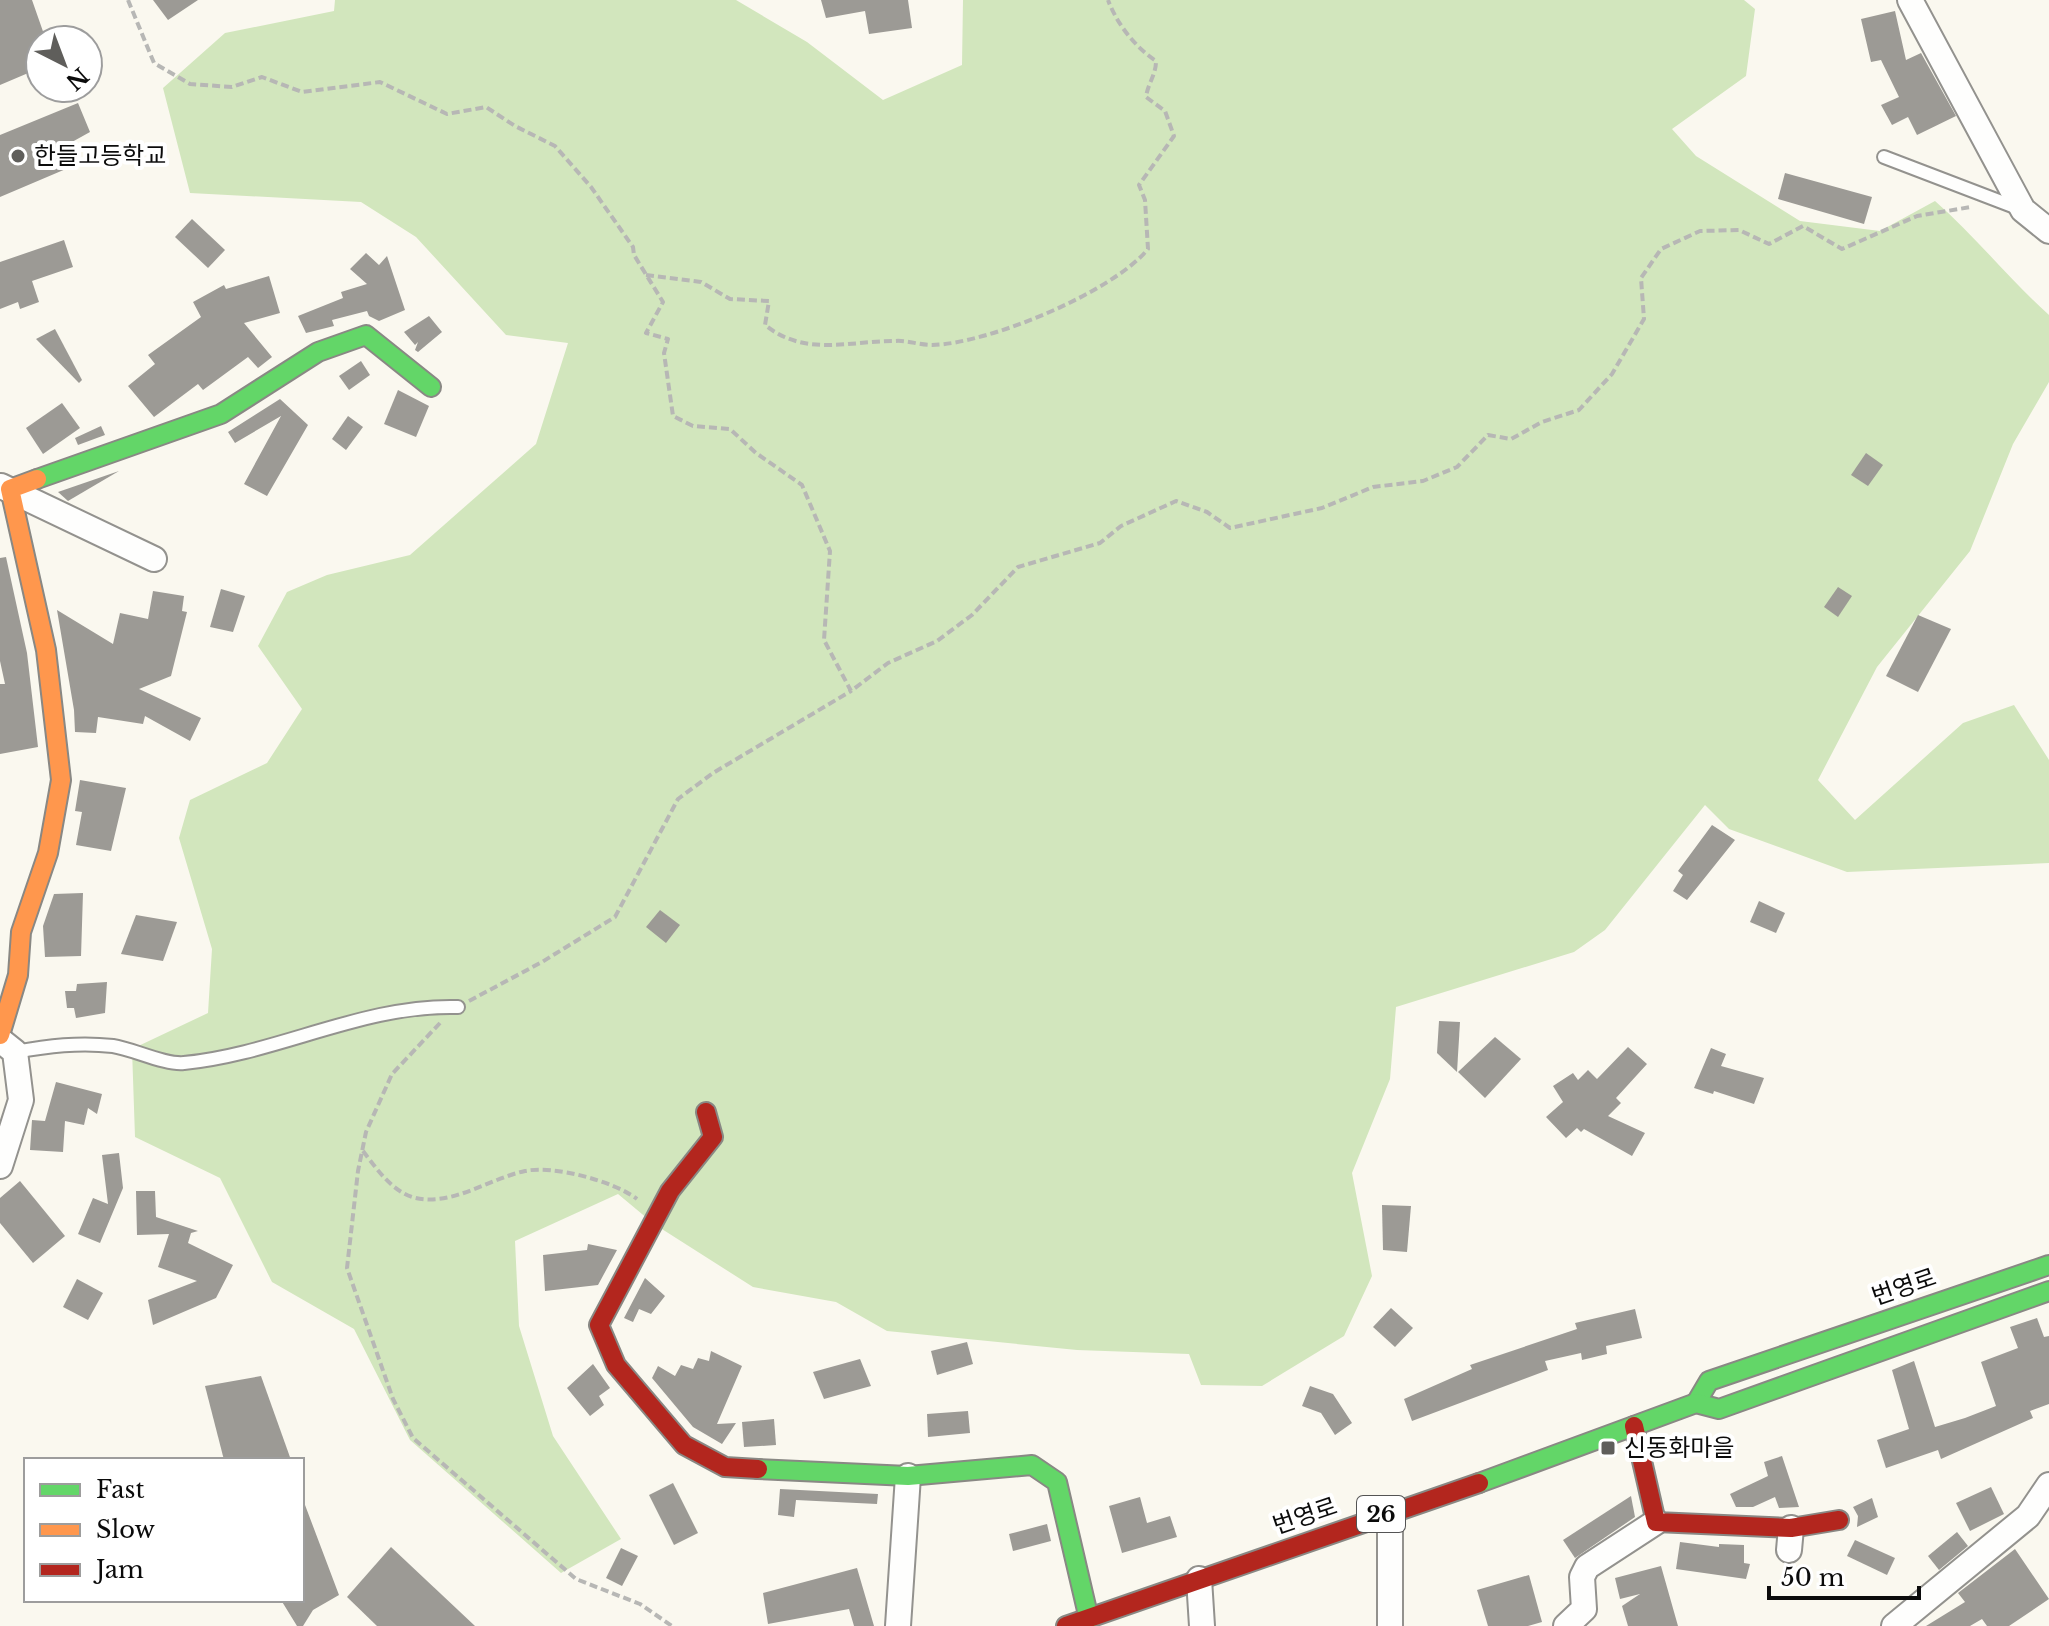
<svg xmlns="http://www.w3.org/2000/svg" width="2049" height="1626" font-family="'Libre Baskerville','Noto Sans KR',serif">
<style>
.forest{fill:#d2e6bd}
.building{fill:#9c9a95}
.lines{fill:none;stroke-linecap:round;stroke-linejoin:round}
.lane-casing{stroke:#93928e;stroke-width:16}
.street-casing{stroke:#93928e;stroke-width:28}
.fast-casing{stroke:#898884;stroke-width:22}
.slow-casing{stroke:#898884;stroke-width:22}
.jam-casing{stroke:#898884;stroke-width:22}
.path{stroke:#b7b7b5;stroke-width:4;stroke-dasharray:8 4;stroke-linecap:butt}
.lane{stroke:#fefefd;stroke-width:12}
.street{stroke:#fefefd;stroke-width:24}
.fast{stroke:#63d668;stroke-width:18}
.slow{stroke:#ff974d;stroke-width:18}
.jam{stroke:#b3261e;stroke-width:18}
.poi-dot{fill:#5f5e5b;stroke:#fff;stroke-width:3}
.labels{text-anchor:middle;stroke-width:8;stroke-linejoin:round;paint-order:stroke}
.shield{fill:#fff;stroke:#545454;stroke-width:2}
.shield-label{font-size:22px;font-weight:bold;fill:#0b0b0b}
.poi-label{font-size:24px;fill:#0b0b0b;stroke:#fff;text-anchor:start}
.street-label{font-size:24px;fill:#0b0b0b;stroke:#fff}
</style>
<rect width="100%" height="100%" fill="#faf8ef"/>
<path class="forest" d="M335,0H736L807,42L883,100L962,65L963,0H1744L1755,9L1746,76L1672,129L1696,156L1800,221L1880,231L1935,201C1976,237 2009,279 2049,315V382L2013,444L1970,551L1877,667L1818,780L1855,820L1963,723L2014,705L2049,760V863L1847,872L1729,829L1705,805L1605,930L1574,952L1396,1007L1390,1079L1352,1173L1372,1276L1344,1336L1262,1386L1201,1385L1189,1354L1077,1350L887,1331L836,1302L753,1287L654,1224L618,1194L515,1241L519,1326L553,1436L621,1539L561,1573L410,1440L354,1329L272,1282L220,1178L135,1137L132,1049L208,1013L212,949L179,838L190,800L267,763L302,709L258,646L287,592L327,575L410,555L536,444L568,343L506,335L416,237L361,202L190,193L163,88L225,33L334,11Z"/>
<g class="building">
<polygon points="0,0 32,0 46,40 40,40 40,68 0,85"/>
<polygon points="153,0 198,0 168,20"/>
<polygon points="821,0 908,0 912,28 869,34 865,11 826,18"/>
<polygon points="1895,11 1906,60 1921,53 1956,116 1917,135 1908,117 1892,125 1881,105 1899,97 1881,60 1871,62 1861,19"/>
<polygon points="78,103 90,132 72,142 80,163 0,197 0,135"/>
<polygon points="1785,173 1872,197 1864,224 1778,199"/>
<polygon points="192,219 225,250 208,268 175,237"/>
<polygon points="64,240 73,267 32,281 39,302 20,309 18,302 0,309 0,262"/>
<polygon points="366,253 379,265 387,256 405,310 379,321 369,316 367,311 332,320 334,326 306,333 298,316 343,298 341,292 367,284 350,269"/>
<polygon points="269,276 280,313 244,323 272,357 258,368 248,357 203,390 198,384 154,417 128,386 155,364 148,355 201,317 193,302 224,285 226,289"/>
<polygon points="429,316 442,332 418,352 415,350 418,342 415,345 404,332"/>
<polygon points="55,329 82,380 79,383 36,339"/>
<polygon points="361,361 370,375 349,390 339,376"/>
<polygon points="398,390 429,406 416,437 384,424"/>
<polygon points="280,399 308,425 267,496 244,484 281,416 235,443 228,432"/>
<polygon points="62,403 80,428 43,454 26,428"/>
<polygon points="348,416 363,427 346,450 332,439"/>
<polygon points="101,426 105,435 78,445 75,438"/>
<polygon points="1866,453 1883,465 1868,486 1851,475"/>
<polygon points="119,471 68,501 58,492"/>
<polygon points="6,557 27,653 38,747 0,754 0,684 5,684 0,661 0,558"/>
<polygon points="1838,587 1852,596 1838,617 1824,607"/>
<polygon points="221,589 245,596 233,632 210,627"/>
<polygon points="153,591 184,596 182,611 187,612 171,676 139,689 201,718 190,741 145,716 143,724 98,717 96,733 75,732 74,710 57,610 113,644 120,613 148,619"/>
<polygon points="1918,615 1951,629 1918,692 1886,676"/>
<polygon points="80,780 126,788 111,851 76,845 82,812 75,811"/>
<polygon points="1712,825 1735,840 1687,900 1673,891 1683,875 1678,871"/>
<polygon points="83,893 81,956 45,957 43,926 54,894"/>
<polygon points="1759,901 1785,913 1776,933 1750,922"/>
<polygon points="660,910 680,925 666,943 646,927"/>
<polygon points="136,915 177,922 163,961 121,954"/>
<polygon points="107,982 105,1013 76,1018 74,1008 67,1008 65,991 76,991 77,984"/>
<polygon points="1439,1021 1460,1022 1457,1072 1437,1053"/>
<polygon points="1495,1037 1521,1059 1485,1098 1458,1072"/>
<polygon points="1628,1047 1647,1064 1616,1098 1621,1103 1608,1116 1645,1133 1632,1156 1584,1129 1581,1132 1577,1128 1566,1138 1546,1117 1563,1102 1553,1086 1573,1073 1578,1080 1588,1070 1597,1079"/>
<polygon points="1711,1048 1726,1054 1721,1066 1764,1078 1754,1104 1714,1091 1713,1094 1694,1088"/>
<polygon points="56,1082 102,1094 97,1114 88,1108 84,1125 65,1121 63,1152 30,1150 32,1120 45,1121"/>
<polygon points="119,1153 123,1188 100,1243 78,1234 93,1198 108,1204 102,1155"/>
<polygon points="20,1181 65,1236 33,1263 0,1223 0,1198"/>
<polygon points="136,1191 155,1191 156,1217 198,1231 191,1233 188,1243 233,1265 216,1298 153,1325 148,1300 197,1281 158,1267 169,1234 137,1235"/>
<polygon points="1382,1205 1411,1206 1407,1252 1383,1250"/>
<polygon points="588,1244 617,1250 598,1285 545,1291 543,1255 587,1250"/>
<polygon points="645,1278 665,1296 651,1314 639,1309 633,1322 624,1318"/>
<polygon points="77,1279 103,1293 88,1320 63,1307"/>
<polygon points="1391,1308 1413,1328 1395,1347 1373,1327"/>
<polygon points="1635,1309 1642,1338 1606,1346 1607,1354 1582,1360 1581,1353 1545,1361 1548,1370 1412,1421 1404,1399 1472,1369 1470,1365 1577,1329 1575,1323"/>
<polygon points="2037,1318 2044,1337 2049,1336 2049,1404 2030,1411 2033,1418 1941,1459 1938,1450 1886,1468 1877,1440 1909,1429 1892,1370 1914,1361 1935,1427 1965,1418 1996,1406 1981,1362 2018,1348 2010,1327"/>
<polygon points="967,1342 973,1364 937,1375 931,1351"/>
<polygon points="711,1351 742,1366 717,1424 736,1423 722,1444 693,1427 652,1378 658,1366 675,1376 681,1365 693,1369 698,1358 709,1361"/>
<polygon points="860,1359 871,1386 824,1399 813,1372"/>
<polygon points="593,1364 610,1388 599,1396 604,1405 590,1416 567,1388"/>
<polygon points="261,1376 291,1460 224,1460 205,1386"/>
<polygon points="1310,1386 1333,1394 1352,1423 1335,1435 1321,1413 1302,1406"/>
<polygon points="968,1411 970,1433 928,1437 927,1414"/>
<polygon points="774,1419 776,1445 744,1447 742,1422"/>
<polygon points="1782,1456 1799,1507 1779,1508 1775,1497 1753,1507 1736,1507 1730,1494 1768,1476 1764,1462"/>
<polygon points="673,1483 698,1533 674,1545 649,1495"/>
<polygon points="1991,1487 2004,1514 1970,1531 1956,1503"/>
<polygon points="780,1489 878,1494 877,1504 796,1500 794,1517 778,1515"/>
<polygon points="1631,1496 1635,1517 1575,1558 1563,1540"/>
<polygon points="302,1497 339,1595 313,1610 303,1626 297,1626 281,1600 302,1600"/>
<polygon points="1140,1497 1147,1523 1170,1516 1177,1537 1122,1553 1109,1506"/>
<polygon points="1872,1498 1878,1517 1857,1527 1858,1516 1853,1507"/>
<polygon points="1047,1524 1051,1541 1013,1551 1009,1534"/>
<polygon points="1957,1532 1968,1546 1939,1570 1928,1556"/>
<polygon points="1855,1540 1895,1558 1887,1575 1847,1556"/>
<polygon points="1680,1542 1719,1547 1719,1544 1744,1545 1744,1563 1750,1564 1746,1579 1676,1569"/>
<polygon points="391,1547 475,1626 377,1626 347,1597"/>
<polygon points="621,1548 638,1556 622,1586 606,1578"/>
<polygon points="2015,1549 2049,1599 2009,1626 1987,1626 1982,1619 1970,1626 1926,1626 1965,1602 1958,1593"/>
<polygon points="1661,1566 1678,1626 1628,1626 1622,1606 1640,1594 1620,1599 1615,1578"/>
<polygon points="857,1568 874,1626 854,1626 849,1609 768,1624 763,1593"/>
<polygon points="1529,1575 1542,1622 1528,1626 1488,1626 1477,1590"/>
</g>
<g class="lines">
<defs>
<g id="lane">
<polyline points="1884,157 2020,209"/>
<path d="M15,1052C48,1046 79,1042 113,1046C133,1049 165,1065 184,1063C277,1054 364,1004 458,1007"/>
</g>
<g id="street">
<polyline points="1910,0 2023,210 2049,231"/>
<polyline points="1,486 154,559"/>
<polyline points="0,1040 15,1052 21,1100 0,1166"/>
<polyline points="1390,1511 1390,1626"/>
<polyline points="1789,1550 1791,1528"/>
<polyline points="1199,1579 1202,1626"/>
<polyline points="898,1626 908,1476"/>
<polyline points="1566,1626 1584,1609 1582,1577 1587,1567 1656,1522"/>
<polyline points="1894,1626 2028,1516 2049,1485"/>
</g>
<g id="fast">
<polyline points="37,479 221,414 318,352 366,335 431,387"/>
<polyline points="1696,1403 1709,1381 2049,1265"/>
<polyline points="758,1469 908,1476 1032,1465 1057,1482 1089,1619"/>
<polyline points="1479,1483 1696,1403 1719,1409 2049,1291"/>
</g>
<polyline id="slow" points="0,1035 18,975 21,932 48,853 61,780 46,650 10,489 37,479"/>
<g id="jam">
<polyline points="706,1112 713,1137 670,1191 599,1325 616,1365 684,1445 725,1467 758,1469"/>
<polyline points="1634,1426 1656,1522 1791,1528 1839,1520"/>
<polyline points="1066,1626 1479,1483"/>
</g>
</defs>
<use href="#lane" class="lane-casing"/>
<use href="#street" class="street-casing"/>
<use href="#fast" class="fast-casing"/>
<use href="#slow" class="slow-casing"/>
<use href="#jam" class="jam-casing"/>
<g class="path">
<polyline points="128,0 154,63 190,84 232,87 262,77 302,92 380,82 447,114 486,107 515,126 555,146 591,187 633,247 634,255 663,302 646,333 668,339 664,353 673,416 693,426 730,429 756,453 802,485 830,551 824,640 851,691 888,663 937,641 972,615 1018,567 1100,543 1121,526 1176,501 1207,512 1230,528 1322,508 1373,487 1423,481 1457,467 1488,435 1511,439 1542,422 1579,410 1612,374 1644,319 1641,278 1661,249 1700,231 1739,230 1769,244 1803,226 1842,249 1917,216 1971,207"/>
<path d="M646,275L701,282L730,299L769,301L765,325C805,357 848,341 895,341C907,340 919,345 932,345C988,344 1113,292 1148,249L1145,200L1139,185L1174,136L1165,111L1146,97C1148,83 1156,75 1156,61C1135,47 1117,24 1108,0"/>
<polyline points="469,1001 542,962 615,917 678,799 713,773 851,691"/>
<polyline points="440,1023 392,1074 366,1132 358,1171 347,1268 393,1399 413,1438 576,1579 640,1604 672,1626"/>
<path d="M363,1151C376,1168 391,1190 412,1197C450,1208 488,1179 525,1171C553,1165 614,1181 637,1199"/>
</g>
<use href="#lane" class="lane"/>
<use href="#street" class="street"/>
<use href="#fast" class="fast"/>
<use href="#slow" class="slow"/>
<use href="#jam" class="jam"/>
</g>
<g class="poi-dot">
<circle cx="18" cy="156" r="8"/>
<rect x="1600" y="1440" width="16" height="16" rx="4"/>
</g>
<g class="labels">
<rect class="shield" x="1357" y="1496" width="48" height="36" rx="6"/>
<g class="shield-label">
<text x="1381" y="1522">26</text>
</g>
<g class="poi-label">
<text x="34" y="164">한들고등학교</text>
<text x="1624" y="1456">신동화마을</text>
</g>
<g class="street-label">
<text transform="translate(1904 1287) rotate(-19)" y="8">번영로</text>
<text transform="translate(1305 1516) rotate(-19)" y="8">번영로</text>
</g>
</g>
<rect x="24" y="1458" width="280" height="144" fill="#ffffff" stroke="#9d9d9d" stroke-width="2"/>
<rect x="40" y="1484" width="40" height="12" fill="#63d668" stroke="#9d9d9d" stroke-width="2"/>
<text x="96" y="1498" font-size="24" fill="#0b0b0b">Fast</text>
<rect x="40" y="1524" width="40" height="12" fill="#ff974d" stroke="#9d9d9d" stroke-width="2"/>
<text x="96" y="1538" font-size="24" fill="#0b0b0b">Slow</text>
<rect x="40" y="1564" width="40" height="12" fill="#b3261e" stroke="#9d9d9d" stroke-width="2"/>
<text x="96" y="1578" font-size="24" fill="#0b0b0b">Jam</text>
<g transform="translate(64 64) rotate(138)"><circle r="38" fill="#ffffff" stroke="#9d9d9d" stroke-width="2"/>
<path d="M0-6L14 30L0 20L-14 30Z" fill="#5f5e5b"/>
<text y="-12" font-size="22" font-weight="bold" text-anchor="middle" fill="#0b0b0b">N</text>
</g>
<path d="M1769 1586v12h150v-12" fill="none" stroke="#0b0b0b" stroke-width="4"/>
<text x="1781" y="1586" font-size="24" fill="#0b0b0b" stroke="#ffffff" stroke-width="6" paint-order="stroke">50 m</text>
</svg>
